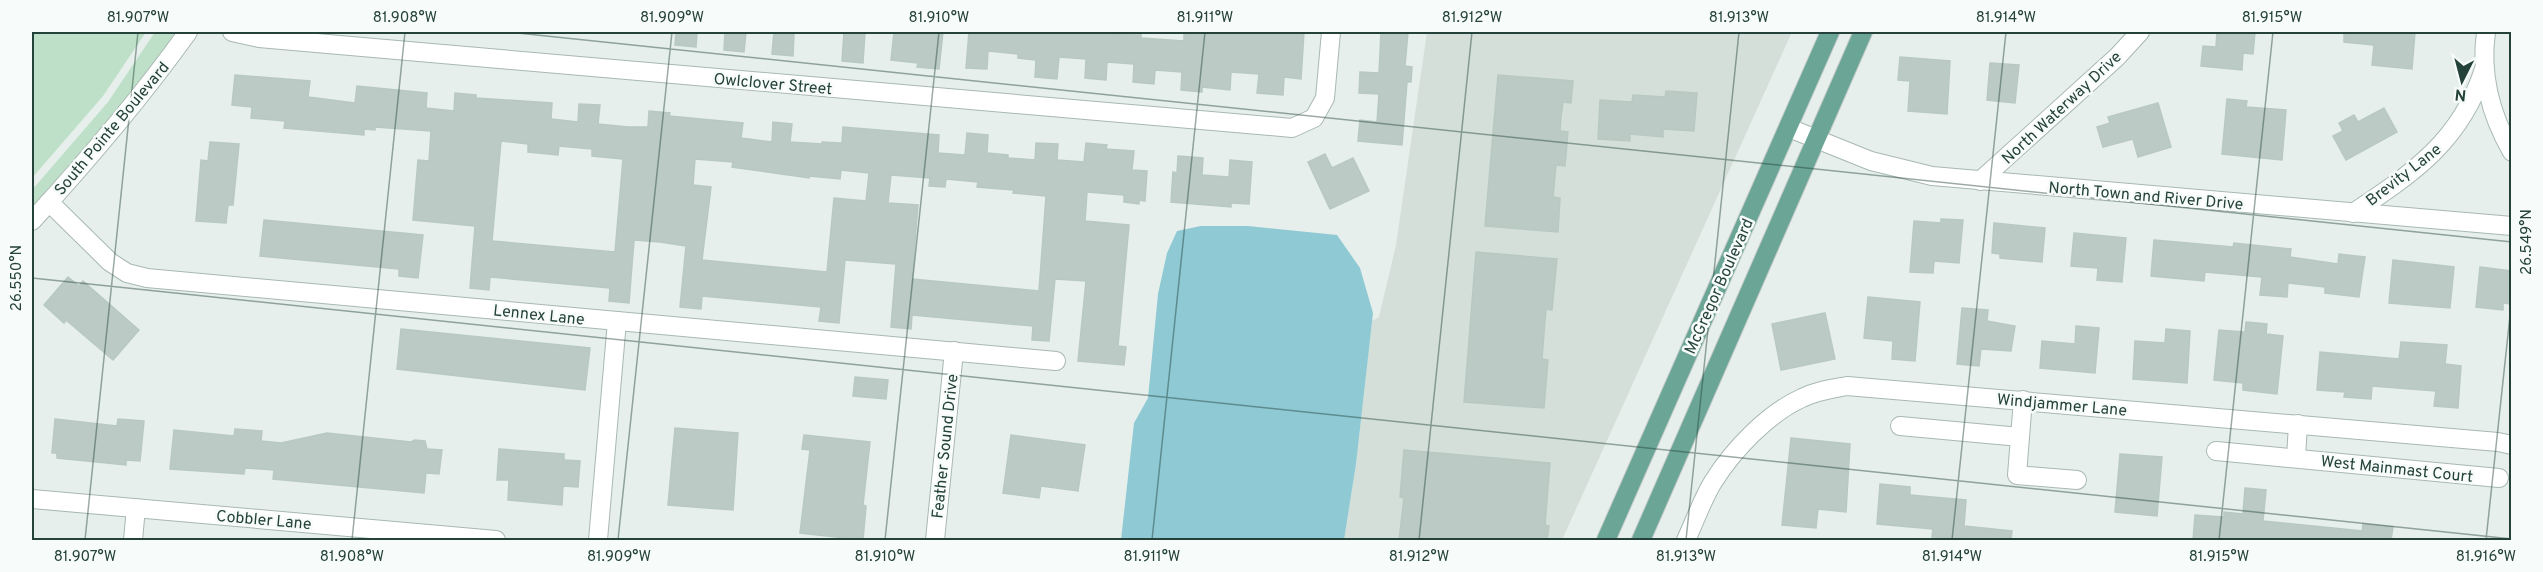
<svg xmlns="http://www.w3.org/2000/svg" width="2543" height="572" font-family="Overpass,sans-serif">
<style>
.built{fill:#d4dfda}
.green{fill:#bfe0c8}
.water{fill:#8ec9d4}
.building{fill:#bbcac4;stroke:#b8c9c2;stroke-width:1.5;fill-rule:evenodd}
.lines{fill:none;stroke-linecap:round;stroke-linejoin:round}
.minor-casing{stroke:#a8b8b2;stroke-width:20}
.major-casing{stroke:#c2cac8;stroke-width:20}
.minor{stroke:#fff;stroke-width:18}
.major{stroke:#6aa596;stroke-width:18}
.ticks{fill:none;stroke:#24423a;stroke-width:1.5;stroke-opacity:0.45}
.labels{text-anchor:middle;stroke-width:5;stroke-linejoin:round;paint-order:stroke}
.street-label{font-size:16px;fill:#24423a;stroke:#f7fbf9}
.neatline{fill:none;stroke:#24423a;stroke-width:2}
.ticks-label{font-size:15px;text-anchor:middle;fill:#24423a}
</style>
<rect width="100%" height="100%" fill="#e6efeb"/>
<polygon class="built" points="1427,32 1792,32 1562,540 1344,540 1356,464 1372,321 1379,317 1396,245"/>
<g class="green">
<polygon points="32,32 146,32 103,96 32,178"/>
<path d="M155,32H176C132,94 82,150 32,207V190L108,102Z"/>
</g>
<polygon class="water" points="1201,226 1248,226 1337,235 1360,268 1373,313 1356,464 1344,540 1121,540 1134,423 1148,398 1158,294 1167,253 1177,231"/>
<g class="building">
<polygon points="676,32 697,32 696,47 675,45"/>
<polygon points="725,32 746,32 744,52 724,50"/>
<polygon points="774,32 794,32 793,56 772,54"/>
<polygon points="844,32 865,32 863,63 842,61"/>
<polygon points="894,32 943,32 939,69 917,67 918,63 891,60"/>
<polygon points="969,32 1097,32 1124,35 1125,32 1141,32 1141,38 1184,41 1184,32 1304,32 1301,79 1284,77 1283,95 1257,93 1259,74 1231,72 1230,90 1202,87 1202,92 1181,90 1182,72 1155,70 1154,84 1133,82 1134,64 1107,62 1106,80 1085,78 1086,59 1059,57 1057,79 1035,77 1036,60 1018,58 1018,54 988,51 987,69 966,68"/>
<polygon points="1381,32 1408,32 1405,66 1412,67 1411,82 1407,82 1402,145 1358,141 1360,120 1377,122 1379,94 1359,93 1360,72 1379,73"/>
<polygon points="2217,32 2255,32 2253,54 2243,53 2242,70 2201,66 2203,46 2216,47"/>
<polygon points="2344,32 2415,32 2412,69 2372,65 2374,45 2344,42"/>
<polygon points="1900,57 1950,61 1947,114 1908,111 1910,81 1898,80"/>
<polygon points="1990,63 2019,65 2015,103 1987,100"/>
<path d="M235,75L310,81L308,97L355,103L357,86L427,93L426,108L454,111L455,93L476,95V98L552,103L551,119L578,122L579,104L600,105L598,124L628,127H648L649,111L670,113L669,116L743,123L741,138L772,142L773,122L792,124L790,142L822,144V142L842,143L843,127L939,135L938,153L965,155L967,133L988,135L987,153L1008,155V158L1035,160L1036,143L1058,144L1057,160L1084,162L1086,143L1107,145L1106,149L1134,151L1132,170L1147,171L1145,201L1139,200V204L1124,202V195L1087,192L1085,221L1129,225L1118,346L1126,347L1124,365L1078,361L1086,281L1055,279L1049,341L1032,340L1033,326L912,315L911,329L891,327L896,264L845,260L839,323L819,321L821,307L702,296L701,309L680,307L686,246L660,242L634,240L629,303L609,301L610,288L490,277L489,290L470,288L475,226L413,220L418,160L429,161L431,131L375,127V130L364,129V135L284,128L285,121L251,118L252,107L232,105ZM501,141L528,144V152L558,155L559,146L592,149V156L623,159L615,252L492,241ZM695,159L733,162L732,167L809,178V176L840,179L841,170L869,173L866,201L834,198L827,272L702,260L711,187L693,185ZM891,175L930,178L929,186L945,187L946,179L978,182L977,187L1014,190L1013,193L1046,196L1039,291L912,279L918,205L888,203Z"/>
<polygon points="1498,75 1573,81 1571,103 1563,102 1561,117 1560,131 1568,132 1565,166 1556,165 1553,197 1560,198 1558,232 1485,226"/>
<polygon points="1666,91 1697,93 1694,131 1663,129 1663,137 1630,134 1630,141 1598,139 1600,100 1632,102 1633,95 1665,97"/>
<polygon points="2227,99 2247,101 2246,107 2286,110 2282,160 2222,154"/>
<polygon points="2158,103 2171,147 2138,157 2133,139 2103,147 2097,127 2110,123 2108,117"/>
<polygon points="2384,108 2397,132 2346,160 2333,136 2343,131 2339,123 2354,115 2358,122"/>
<polygon points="210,142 239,144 233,205 228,205 226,223 196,221 201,160 208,161"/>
<polygon points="1325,154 1332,168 1353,158 1369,191 1330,209 1308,162"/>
<polygon points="1178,156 1203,158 1202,175 1229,177 1230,160 1252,162 1249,204 1231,203 1231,207 1171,202 1173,172 1177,173"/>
<polygon points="1941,219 1963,220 1959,263 1934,261 1933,273 1910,272 1914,221 1941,223"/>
<polygon points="264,220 423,235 418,278 399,276 399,269 260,256"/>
<polygon points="1994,223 2045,228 2042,262 2000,258 2000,254 1992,253"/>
<polygon points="2074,233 2126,238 2122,282 2097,280 2098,268 2071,266"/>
<polygon points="2154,240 2233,247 2234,243 2291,249 2290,257 2338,264 2339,254 2365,257 2359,297 2325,293 2325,287 2288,283 2287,297 2260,295 2262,277 2205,272 2204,281 2151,276"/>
<polygon points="1476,252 1557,259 1552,310 1546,309 1544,333 1542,359 1548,360 1544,408 1464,402"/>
<polygon points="2393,260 2454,267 2450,308 2389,303"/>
<polygon points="2480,267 2511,271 2511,304 2503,303 2503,310 2476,307"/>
<polygon points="68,277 79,286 83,281 139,330 113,360 66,320 64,323 44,305"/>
<polygon points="1868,297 1920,302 1915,361 1892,359 1893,341 1864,338"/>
<polygon points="1962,308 1988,310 1987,321 2015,326 2011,351 1981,349 1979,366 1957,364"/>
<polygon points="1825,313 1835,359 1781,370 1772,324"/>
<polygon points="2246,322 2267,324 2266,334 2283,336 2277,394 2243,390 2243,383 2214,380 2219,330 2245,332"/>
<polygon points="2076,326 2099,328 2095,373 2040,368 2042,341 2075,344"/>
<polygon points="401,329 590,348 585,390 397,369"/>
<polygon points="2166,329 2190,331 2187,383 2133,379 2135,341 2165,343"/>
<polygon points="2401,342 2447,345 2445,364 2461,366 2458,408 2434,406 2436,391 2372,386 2371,399 2344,397 2345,392 2317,390 2320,352 2399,359"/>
<polygon points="855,377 888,380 886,399 853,396"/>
<polygon points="55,419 117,426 118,419 144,421 140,461 126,460 126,465 57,458 57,453 52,453"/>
<polygon points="675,428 738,433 733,510 668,505"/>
<polygon points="235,429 262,431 261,441 281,443 327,433 411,442 415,440 425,441 427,449 442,450 439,474 426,473 424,493 273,479 274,470 245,468 244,474 170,469 174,430 234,436"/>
<polygon points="804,435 870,442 863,505 866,506 863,540 800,533 810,450 802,449"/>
<polygon points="1011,435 1085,445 1078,491 1041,486 1039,498 1003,493"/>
<polygon points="1791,438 1850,444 1846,512 1818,509 1816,528 1782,525"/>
<polygon points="499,449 564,454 564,460 580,461 578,487 563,486 562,505 508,500 509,480 497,480"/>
<polygon points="1404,450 1550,463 1545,525 1549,526 1547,540 1399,540 1404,498 1400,497"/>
<polygon points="2120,454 2162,457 2157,516 2115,512"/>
<polygon points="1880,484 1910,487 1910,495 1966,500 1964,526 2012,531 2011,540 1932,537 1933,529 1877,524"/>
<polygon points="2245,488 2266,490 2263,521 2362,531 2362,535 2363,524 2393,527 2391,540 2193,540 2195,515 2224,517 2224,512 2243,514"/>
</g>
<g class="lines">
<defs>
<g id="minor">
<polyline points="232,32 259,38 1292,128 1314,118 1325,98 1331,32"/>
<path d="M2486,32C2480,75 2490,114 2512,152"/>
<polyline points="1789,128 1871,161 1932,176 2512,226"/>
<polyline points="1980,181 2117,57 2140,32"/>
<polyline points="49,202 110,262 127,273 147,278 1056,361"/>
<path d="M2353,213C2413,173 2461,141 2484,69"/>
<path d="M32,221C87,161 140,99 188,32"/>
<polyline points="1900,426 2020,437 2017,475 2077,480"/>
<polyline points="2020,437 2023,400"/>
<polyline points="2216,451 2499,478"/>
<polyline points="2296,458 2298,424"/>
<polyline points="32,499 496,540"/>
<polyline points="133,540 136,508"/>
<polyline points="598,540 617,321"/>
<polyline points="935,540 954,351"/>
<path d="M1686,540C1695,521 1702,500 1713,482C1733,450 1767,414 1802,398C1816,391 1831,389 1847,386L2498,442L2512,445"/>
</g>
<g id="major">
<polyline points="1606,540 1830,32"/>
<polyline points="1641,540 1863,32"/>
</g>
</defs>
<use href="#minor" class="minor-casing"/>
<use href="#major" class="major-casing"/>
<use href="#minor" class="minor"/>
<use href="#major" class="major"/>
</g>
<path class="ticks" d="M508,32L2512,242M32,278L2512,539M85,540L138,32M352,540L405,32M618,540L672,32M885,540L939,32M1152,540L1205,32M1419,540L1472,32M1686,540L1739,32M1952,540L2006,32M2219,540L2273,32M2486,540L2512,297"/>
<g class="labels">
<g class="street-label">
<text transform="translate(773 83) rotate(5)" y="6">Owlclover Street</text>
<text transform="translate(2061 107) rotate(-43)" y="6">North Waterway Drive</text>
<text transform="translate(111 128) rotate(-50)" y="6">South Pointe Boulevard</text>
<text transform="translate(2403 174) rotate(-38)" y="6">Brevity Lane</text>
<text transform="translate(2146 195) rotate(5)" y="6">North Town and River Drive</text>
<text transform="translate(1718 286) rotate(-66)" y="6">McGregor Boulevard</text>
<text transform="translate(539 314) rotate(6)" y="6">Lennex Lane</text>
<text transform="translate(2062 404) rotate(5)" y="6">Windjammer Lane</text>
<text transform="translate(944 446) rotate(-84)" y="6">Feather Sound Drive</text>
<text transform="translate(2397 468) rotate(6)" y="6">West Mainmast Court</text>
<text transform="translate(264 519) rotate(5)" y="6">Cobbler Lane</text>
</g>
</g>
<rect width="2543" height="572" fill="none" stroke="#f7fbf9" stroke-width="66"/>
<g transform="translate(2462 81) rotate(186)" stroke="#f7fbf9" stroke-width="4.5" paint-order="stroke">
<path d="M0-4.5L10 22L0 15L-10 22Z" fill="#24423a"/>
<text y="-9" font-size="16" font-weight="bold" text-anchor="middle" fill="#24423a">N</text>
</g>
<rect x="33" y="33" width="2477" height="506" class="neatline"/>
<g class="ticks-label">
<text x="138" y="22">81.907°W</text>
<text x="405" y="22">81.908°W</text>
<text x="672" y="22">81.909°W</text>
<text x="939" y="22">81.910°W</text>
<text x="1205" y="22">81.911°W</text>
<text x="1472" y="22">81.912°W</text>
<text x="1739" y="22">81.913°W</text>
<text x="2006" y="22">81.914°W</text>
<text x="2272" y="22">81.915°W</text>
<text transform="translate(2526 242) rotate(-90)" y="5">26.549°N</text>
<text transform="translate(16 278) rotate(-90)" y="5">26.550°N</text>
<text x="85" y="561">81.907°W</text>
<text x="352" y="561">81.908°W</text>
<text x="619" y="561">81.909°W</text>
<text x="885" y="561">81.910°W</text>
<text x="1152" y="561">81.911°W</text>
<text x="1419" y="561">81.912°W</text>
<text x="1686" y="561">81.913°W</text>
<text x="1952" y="561">81.914°W</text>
<text x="2219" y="561">81.915°W</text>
<text x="2486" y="561">81.916°W</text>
</g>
</svg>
